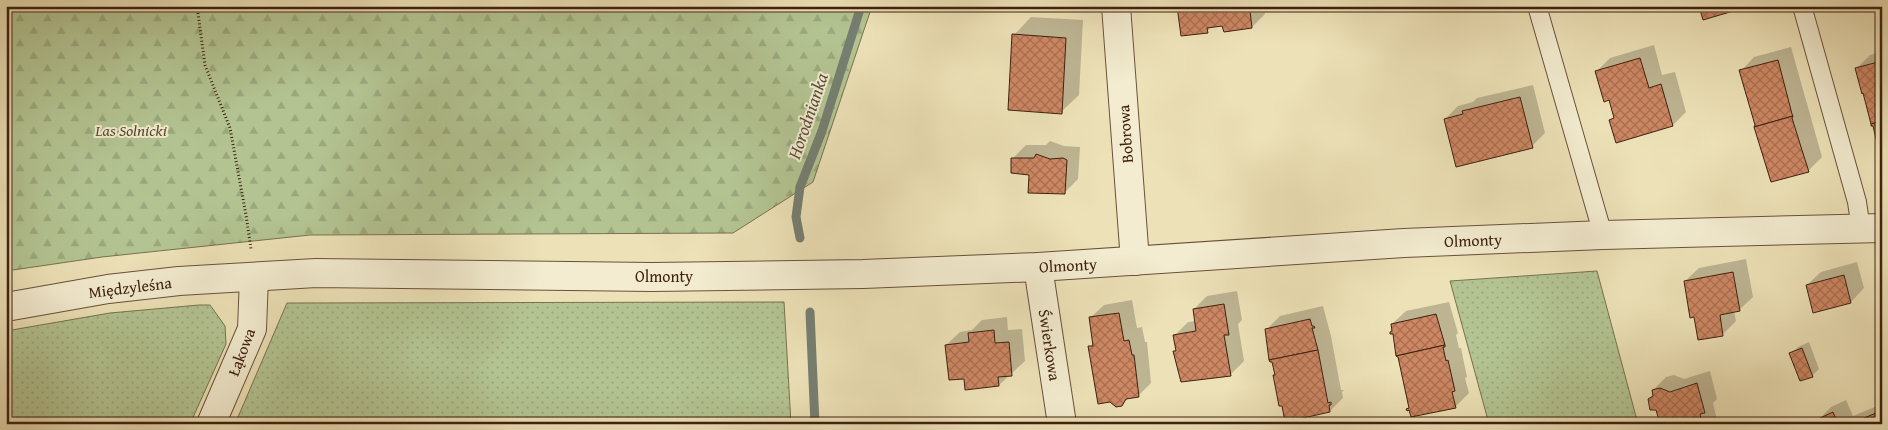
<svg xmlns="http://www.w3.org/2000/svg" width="1888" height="430" font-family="'Gentium Book Plus',serif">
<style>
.grass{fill:url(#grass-dots);stroke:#787250}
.forest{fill:url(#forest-firs);stroke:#787250}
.shadow{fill:#0003}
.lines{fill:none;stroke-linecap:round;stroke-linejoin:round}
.stream{stroke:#757f71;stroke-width:9}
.building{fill:url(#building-cross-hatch);stroke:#3e210f}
.service-casing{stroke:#6a5139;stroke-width:20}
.minor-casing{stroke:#6a5139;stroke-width:30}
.path{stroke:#3e210f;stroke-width:3;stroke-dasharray:1 2.5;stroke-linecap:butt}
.service{stroke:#f3ecd0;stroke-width:18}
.minor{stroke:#f3ecd0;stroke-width:28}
.labels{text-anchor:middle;stroke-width:4;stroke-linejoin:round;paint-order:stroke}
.park-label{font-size:16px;font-style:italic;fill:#5b4a30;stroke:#f3ecd0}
.street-label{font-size:16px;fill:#3e210f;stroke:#f3ecd0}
.water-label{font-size:18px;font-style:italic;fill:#595040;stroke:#f3ecd0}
</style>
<defs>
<pattern id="grass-dots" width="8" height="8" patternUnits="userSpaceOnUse" patternTransform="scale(1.25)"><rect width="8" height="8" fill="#b3c492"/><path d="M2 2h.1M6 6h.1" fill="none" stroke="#9ba87d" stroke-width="1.8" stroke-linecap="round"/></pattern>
<pattern id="forest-firs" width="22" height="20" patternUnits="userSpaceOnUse" patternTransform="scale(1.25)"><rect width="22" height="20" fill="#b3c492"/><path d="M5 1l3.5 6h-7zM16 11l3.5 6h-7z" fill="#9ba87d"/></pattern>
<pattern id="building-cross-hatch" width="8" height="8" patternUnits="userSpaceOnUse" patternTransform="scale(1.25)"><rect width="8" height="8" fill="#cd8763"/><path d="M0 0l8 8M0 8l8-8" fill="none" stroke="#a86e50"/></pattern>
</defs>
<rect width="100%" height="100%" fill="#ede1b7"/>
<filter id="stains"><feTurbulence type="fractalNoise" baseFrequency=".004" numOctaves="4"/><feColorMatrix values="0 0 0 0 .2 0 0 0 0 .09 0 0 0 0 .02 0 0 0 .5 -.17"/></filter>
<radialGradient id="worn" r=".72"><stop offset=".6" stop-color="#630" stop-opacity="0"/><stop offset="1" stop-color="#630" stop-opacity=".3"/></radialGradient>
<g class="grass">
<polygon points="1597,271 1638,424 1489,424 1450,281"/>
<polygon points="784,302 791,424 235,424 287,303"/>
<polygon points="199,305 210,305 225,326 226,344 190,424 6,424 6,331 110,313"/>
</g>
<polygon class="forest" points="6,6 872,6 813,182 733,233 310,235 102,257 6,271"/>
<g class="shadow">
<polygon points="1179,6 1264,8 1265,14 1252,27 1225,30 1223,24 1213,26 1207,31"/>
<polygon points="1031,17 1083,20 1079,95 1061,112 1014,35"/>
<polygon points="1654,45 1662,75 1675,72 1686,112 1673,125 1617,141 1611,120 1615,116 1610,99 1597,71 1610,58"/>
<polygon points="1791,47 1822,157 1808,171 1756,124 1741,71 1754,57"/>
<polygon points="1882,52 1882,158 1864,92 1856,69 1870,55"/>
<polygon points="1533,85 1545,133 1532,146 1445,119 1458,106 1473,102 1477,98"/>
<polygon points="1050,141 1064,146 1080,147 1078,179 1064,193 1030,174 1013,158 1026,145 1046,145"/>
<polygon points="1746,259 1753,297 1739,310 1734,311 1736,321 1723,334 1695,316 1685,281 1699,268"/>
<polygon points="1857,262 1864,288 1851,302 1807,285 1821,272"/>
<polygon points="1237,291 1242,320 1238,324 1244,361 1230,375 1175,352 1177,350 1174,336 1188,322 1196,321 1194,309 1207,296"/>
<polygon points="1132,300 1137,328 1142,327 1145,342 1147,342 1151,383 1138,396 1129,397 1122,405 1090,347 1094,342 1090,318 1104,305"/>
<polygon points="1449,302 1458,333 1456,335 1459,348 1461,348 1467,377 1465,378 1469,393 1455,407 1393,330 1392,324 1406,311"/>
<polygon points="1323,306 1331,336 1341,390 1344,390 1342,392 1343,398 1330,411 1274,376 1276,374 1267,329 1280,316"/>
<polygon points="1007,317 1008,330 1022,329 1025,361 999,385 965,378 946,345 960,332 972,330 982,320"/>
<polygon points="1809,342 1819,369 1812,376 1791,354 1798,347"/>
<polygon points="1710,371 1717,399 1713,403 1718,424 1661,424 1657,408 1649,399 1654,395 1653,390 1666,377 1674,375 1684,379"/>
<polygon points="1846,400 1853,416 1882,404 1882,424 1819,424 1818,420 1831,407"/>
<polygon points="1780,421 1781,424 1769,424"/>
</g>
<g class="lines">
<g class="stream">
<polyline points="800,238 796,217 800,187 822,131 861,6"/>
<polyline points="810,312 815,424"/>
</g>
</g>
<g class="building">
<polygon points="1177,6 1272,6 1272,8 1250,11 1252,28 1224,32 1222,26 1207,28 1208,33 1181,36"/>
<polygon points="1699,6 1750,6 1703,20"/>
<polygon points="1012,34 1066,38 1062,114 1008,110"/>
<polygon points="1640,58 1649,88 1661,84 1673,126 1616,143 1609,120 1614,118 1609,100 1604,102 1595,71"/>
<polygon points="1778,60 1792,114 1793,116 1754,127 1755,125 1739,70"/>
<polygon points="1882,61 1882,121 1871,124 1863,93 1862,94 1855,68"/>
<polygon points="1520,97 1533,148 1456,167 1444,119 1463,114 1462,111"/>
<polygon points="1793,116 1792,118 1801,147 1809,172 1771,182 1754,127"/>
<polygon points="1882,121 1882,164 1873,126 1871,126 1871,124"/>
<polygon points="1036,154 1050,159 1063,158 1067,160 1065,194 1028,193 1029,175 1011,173 1011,158 1034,158"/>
<polygon points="1733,272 1740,311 1720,315 1723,336 1698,340 1694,317 1690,318 1684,281"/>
<polygon points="1844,275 1851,303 1813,313 1806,285"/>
<polygon points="1224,304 1229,335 1224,335 1231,376 1181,382 1173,351 1176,351 1173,335 1196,331 1193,309"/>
<polygon points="1119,313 1124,341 1129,340 1132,355 1134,355 1139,397 1126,399 1122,406 1116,407 1110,402 1098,404 1088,346 1093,346 1089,317"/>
<polygon points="1436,314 1445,345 1396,356 1393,334 1390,334 1390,332 1392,331 1391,324"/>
<polygon points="1310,319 1312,326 1314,326 1315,328 1312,328 1318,350 1269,360 1265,329"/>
<polygon points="994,330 995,343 1009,342 1012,376 998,377 999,386 965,390 964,379 949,380 945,345 969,342 968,333"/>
<polygon points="1445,345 1445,347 1443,347 1446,361 1448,360 1455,391 1452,392 1456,408 1411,417 1409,410 1407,411 1406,409 1409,408 1398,357 1396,356"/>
<polygon points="1802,348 1813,377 1800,381 1789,353"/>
<polygon points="1318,350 1328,403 1331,402 1331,405 1329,405 1330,412 1285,422 1282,406 1279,406 1273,375 1275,375 1272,362 1270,362 1269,360"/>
<polygon points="1697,383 1705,413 1700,414 1702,424 1660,424 1656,410 1650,410 1648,399 1653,396 1652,390 1660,388 1670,392"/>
<polygon points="1833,412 1838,424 1818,424 1816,420"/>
<polygon points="1876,413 1881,424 1850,424"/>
</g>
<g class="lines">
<defs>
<g id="service">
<polyline points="1537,6 1603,235"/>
<polyline points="1802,6 1857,202 1861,229"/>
</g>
<g id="minor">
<polyline points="1116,6 1135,261"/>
<polyline points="1038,267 1062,424"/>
<polyline points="6,307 108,289 179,281 316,273 652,277 863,274 1038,267 1404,243 1603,235 1882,228"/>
<polyline points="211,424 252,329 254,277"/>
</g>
</defs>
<use href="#service" class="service-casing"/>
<use href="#minor" class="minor-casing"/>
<polyline class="path" points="197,6 205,65 230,128 246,215 251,249"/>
<use href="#service" class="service"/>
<use href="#minor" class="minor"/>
</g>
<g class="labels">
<g class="park-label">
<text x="131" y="136">Las Solnicki</text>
</g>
<g class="street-label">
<text transform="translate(1125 134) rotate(-94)" y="6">Bobrowa</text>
<text transform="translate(1473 240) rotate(-2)" y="6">Olmonty</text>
<text transform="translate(1068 265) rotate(-3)" y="6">Olmonty</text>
<text x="664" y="282">Olmonty</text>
<text transform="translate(130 287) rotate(-7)" y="6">Międzyleśna</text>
<text transform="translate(1050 345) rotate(81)" y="6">Świerkowa</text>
<text transform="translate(241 352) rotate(-69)" y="6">Łąkowa</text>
</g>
<g class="water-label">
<text transform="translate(808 116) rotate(-71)" y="6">Horodnianka</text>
</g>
</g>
<rect width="1888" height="430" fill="none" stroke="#ede1b7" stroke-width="25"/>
<rect x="8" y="8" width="1873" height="415" fill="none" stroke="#3e210f" stroke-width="2.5"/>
<rect x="12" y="12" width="1863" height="405" fill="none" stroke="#3e210f"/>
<rect width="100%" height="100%" filter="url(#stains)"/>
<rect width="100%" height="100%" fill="url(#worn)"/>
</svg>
